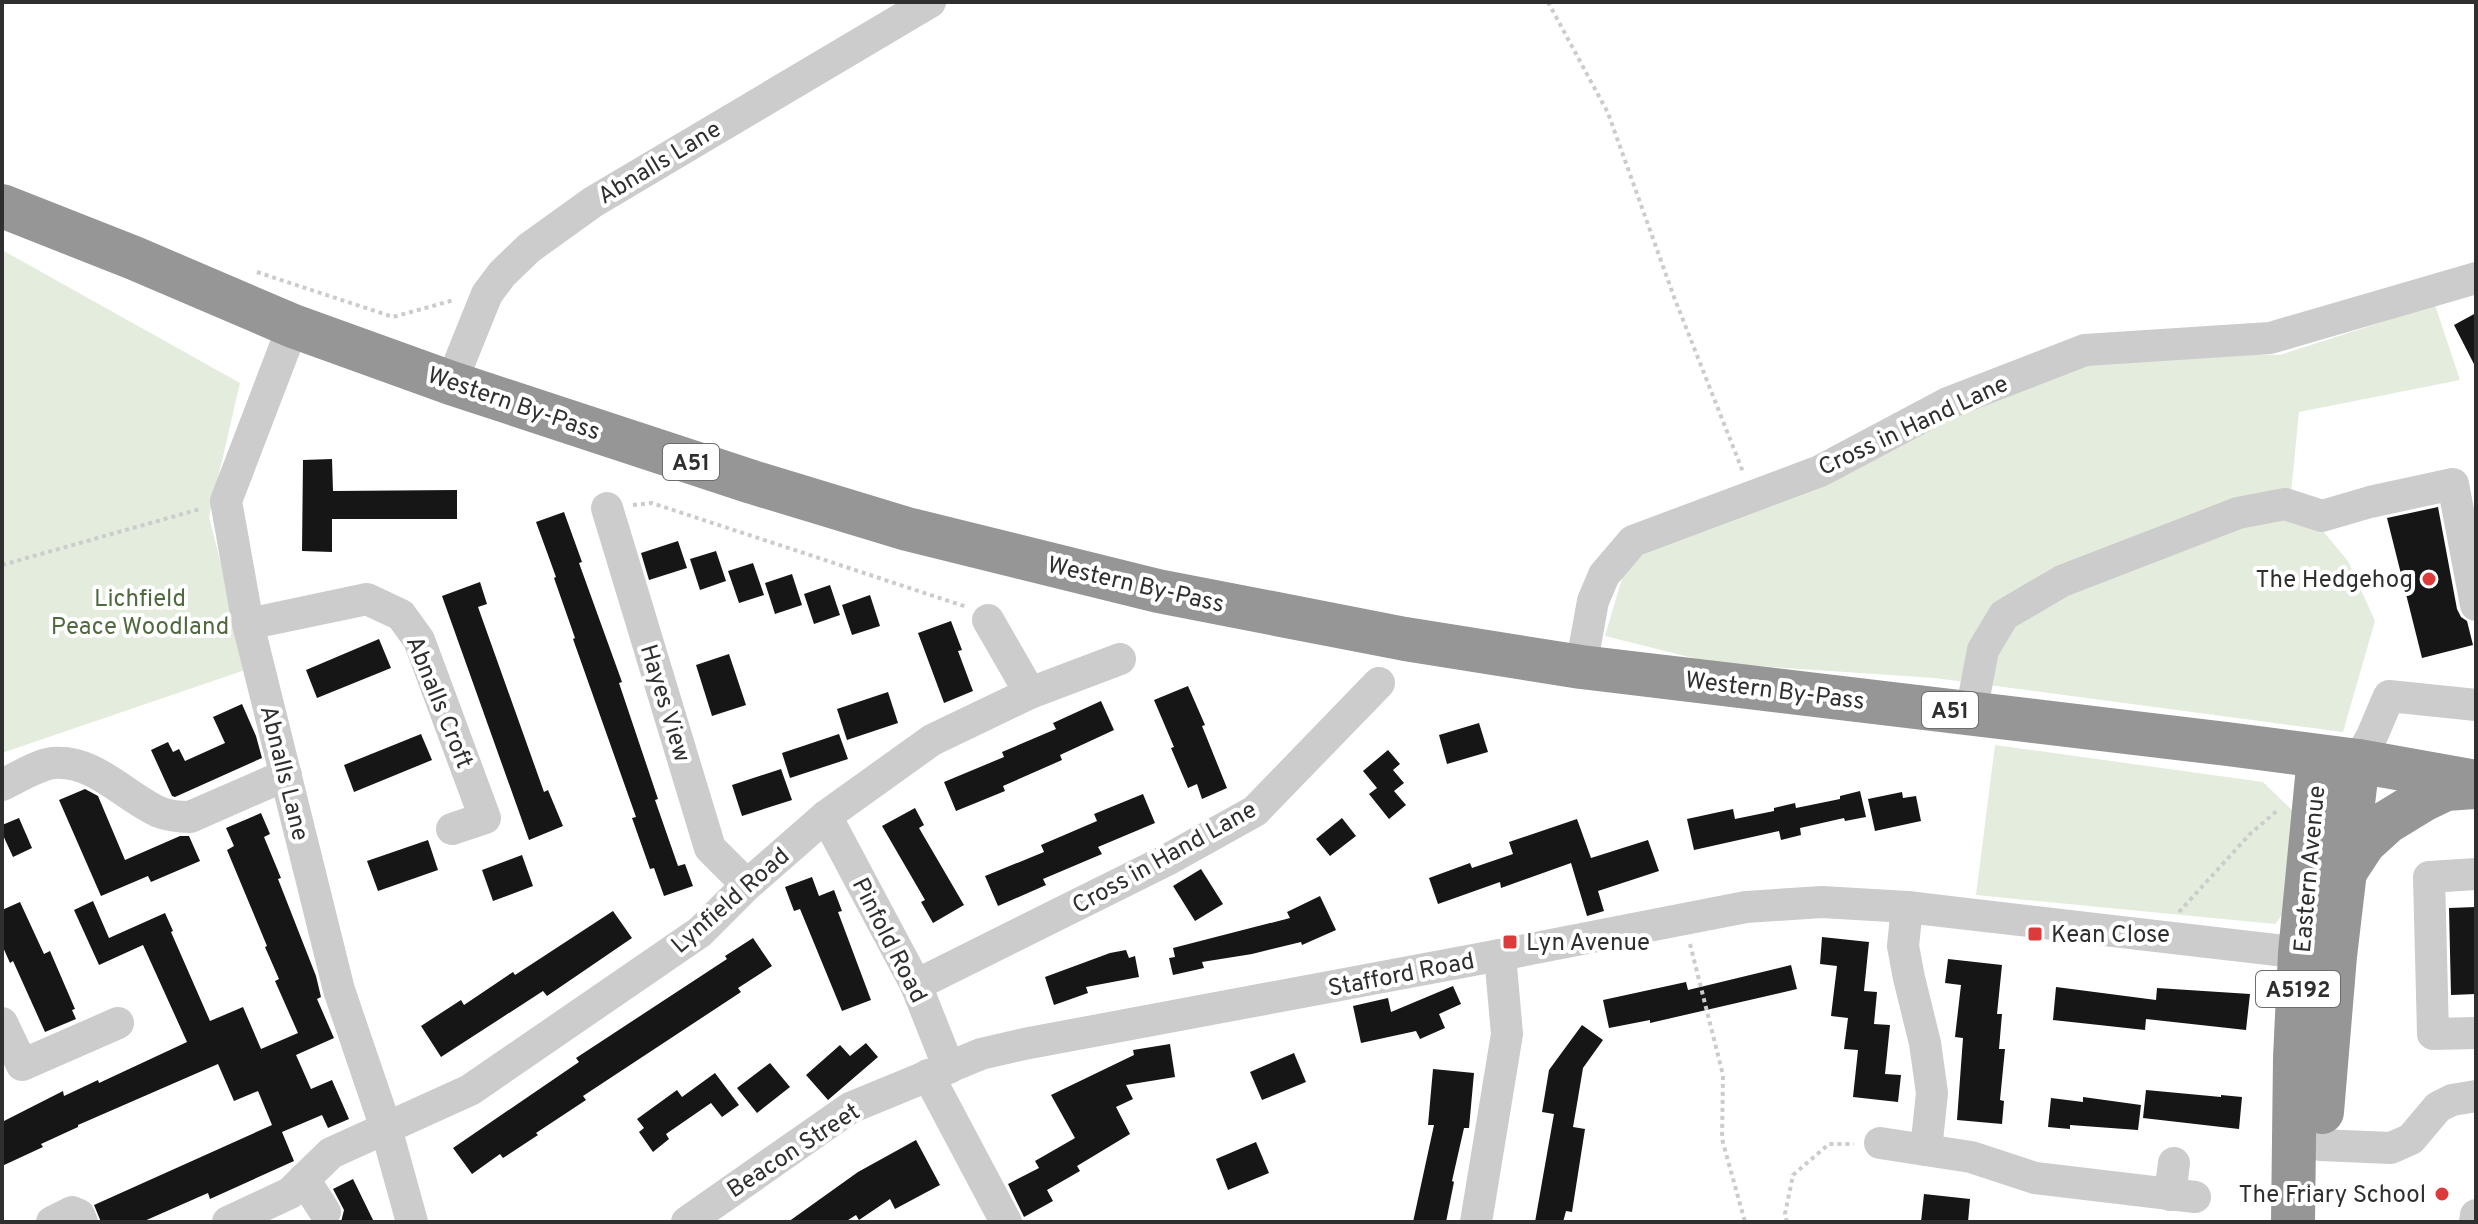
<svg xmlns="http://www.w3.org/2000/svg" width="2478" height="1224" font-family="Overpass,sans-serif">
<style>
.green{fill:#e4ecde}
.building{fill:#161616}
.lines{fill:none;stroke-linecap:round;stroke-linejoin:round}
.path{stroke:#ccc;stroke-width:4;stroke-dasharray:4 4;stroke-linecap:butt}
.minor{stroke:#ccc;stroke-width:32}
.highway{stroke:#969696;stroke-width:44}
.poi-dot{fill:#dd3a3c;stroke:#fff;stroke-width:3}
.labels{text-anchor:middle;stroke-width:8;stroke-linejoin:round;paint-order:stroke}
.shield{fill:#fff;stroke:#6d6d6d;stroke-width:2}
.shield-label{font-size:22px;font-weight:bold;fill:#2f2f2f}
.street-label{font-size:24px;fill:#2f2f2f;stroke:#fff}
.poi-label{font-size:24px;fill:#2f2f2f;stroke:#fff;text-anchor:end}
.park-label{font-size:24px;fill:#50693e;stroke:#fff}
</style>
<rect width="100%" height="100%" fill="#fff"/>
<g class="green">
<polygon points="2,250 240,383 209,517 248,669 2,753"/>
<polygon points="2435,305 2460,380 2299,412 2291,493 2348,561 2375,621 2343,732 1935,678 1713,663 1605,636 1633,541 2085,350 2280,355"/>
<polygon points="1995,745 2263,782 2295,813 2292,902 2275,924 1976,895"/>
</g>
<g class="building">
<polygon points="2476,313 2476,368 2454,325"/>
<polygon points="332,459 333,491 457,490 457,519 332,519 332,552 302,551 303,460"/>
<polygon points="2438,507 2457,609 2461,617 2467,621 2473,645 2422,658 2387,518"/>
<polygon points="564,512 582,562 579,563 622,682 619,683 658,799 655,800 678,866 685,864 693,886 664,896 654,868 650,869 632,818 636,817 573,639 575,638 554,578 556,577 536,522"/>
<polygon points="678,541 687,568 649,580 641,553"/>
<polygon points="716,551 726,581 700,590 690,559"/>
<polygon points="753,563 764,595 739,603 728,571"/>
<polygon points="792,574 802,605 775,614 765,583"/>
<polygon points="480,582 487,604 478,607 544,792 548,790 563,826 529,840 442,596"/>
<polygon points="830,585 840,615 814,624 804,594"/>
<polygon points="870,595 880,626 852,635 842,605"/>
<polygon points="951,621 962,650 958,651 973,691 944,703 918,633"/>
<polygon points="379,639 391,668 317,698 306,670"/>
<polygon points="729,654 746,705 712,716 696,665"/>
<polygon points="1188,686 1205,725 1202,726 1227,788 1202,799 1197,784 1188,788 1171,748 1174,747 1154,700"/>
<polygon points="888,692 898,723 847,740 837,709"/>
<polygon points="1101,701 1114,730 1060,755 1062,760 1003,786 1005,791 956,811 944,782 1004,757 1002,752 1056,729 1053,723"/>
<polygon points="242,704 256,736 262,758 175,797 172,796 151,750 168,742 173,752 179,749 185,761 225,743 213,717"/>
<polygon points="1479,723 1488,752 1447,764 1439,735"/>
<polygon points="421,734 432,760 354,792 344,765"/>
<polygon points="839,734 848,759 790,778 782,753"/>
<polygon points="1388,750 1400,764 1393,770 1404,783 1394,791 1406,805 1389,819 1369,794 1377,788 1363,771"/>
<polygon points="781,769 792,800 742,816 732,785"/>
<polygon points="85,789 98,796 125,860 180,836 189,836 200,861 151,882 148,876 101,896 59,800"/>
<polygon points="1860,791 1866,817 1845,821 1844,818 1800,828 1801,835 1781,840 1779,831 1694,850 1687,819 1733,809 1735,819 1774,811 1774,808 1795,803 1796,808 1840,799 1840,796"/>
<polygon points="1902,792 1903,798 1916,796 1921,821 1875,831 1868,799"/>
<polygon points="1143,794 1155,823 1098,847 1102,854 1043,879 1046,885 998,906 985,876 1044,852 1041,845 1097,821 1094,814"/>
<polygon points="915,808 924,825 919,828 964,905 933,923 921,902 925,900 882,826"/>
<polygon points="261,813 270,834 264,837 281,878 278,879 316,976 321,997 317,999 334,1038 296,1055 311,1089 332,1080 349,1119 328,1128 322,1115 282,1132 294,1161 210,1199 208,1193 142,1222 101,1222 94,1205 272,1125 258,1091 234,1101 218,1064 78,1125 78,1127 41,1144 43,1147 2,1166 2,1122 63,1091 64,1096 98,1080 99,1083 187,1042 143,945 99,965 74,910 93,901 109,938 165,913 173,931 171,932 210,1021 243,1007 261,1049 298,1033 275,981 279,979 265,947 267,946 227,850 234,846 226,828"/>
<polygon points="19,818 32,848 13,857 2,833 2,825"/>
<polygon points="1342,818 1356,836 1330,856 1316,839"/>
<polygon points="1577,819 1591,858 1648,840 1659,871 1598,891 1604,911 1587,916 1571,863 1501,888 1500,882 1438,904 1429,878 1470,863 1472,868 1513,854 1509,842"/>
<polygon points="428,840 438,870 378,891 367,861"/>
<polygon points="522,855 533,886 493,901 482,870"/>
<polygon points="1201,869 1223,904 1195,921 1173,886"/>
<polygon points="812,877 819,896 834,890 842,911 838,912 871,1000 842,1011 800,909 794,911 785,887"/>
<polygon points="1320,896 1336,930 1302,945 1301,942 1252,954 1202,962 1204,968 1173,975 1169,958 1175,957 1173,948 1290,918 1287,912"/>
<polygon points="20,902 44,954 50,951 75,1009 72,1010 76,1019 45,1032 13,961 10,963 2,945 2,910"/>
<polygon points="2476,907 2476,994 2451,995 2449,908"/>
<polygon points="613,911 632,938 547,996 543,991 441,1057 421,1026 461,1000 464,1005 513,972 515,975"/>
<polygon points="1822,937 1869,942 1864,991 1877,992 1874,1024 1890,1025 1885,1074 1901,1075 1898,1102 1853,1097 1858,1050 1844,1049 1848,1018 1831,1016 1837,966 1820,964"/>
<polygon points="753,938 772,966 738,988 741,992 583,1096 586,1100 536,1133 538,1135 503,1158 500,1154 472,1174 453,1148 579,1062 576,1058 727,959 725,956"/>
<polygon points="1126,950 1129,958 1135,956 1139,977 1086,987 1088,993 1054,1005 1045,977 1110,953"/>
<polygon points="1948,959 2002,965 1997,1014 2002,1014 1999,1049 2005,1049 2000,1100 2004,1101 2002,1124 1957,1120 1963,1038 1955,1037 1961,985 1945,983"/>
<polygon points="1791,965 1797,989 1650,1023 1650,1020 1609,1028 1603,1000 1686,982 1688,990"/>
<polygon points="1453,986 1461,1004 1439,1014 1445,1028 1420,1039 1416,1031 1361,1043 1353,1006 1388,998 1391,1012"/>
<polygon points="2056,987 2156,1000 2157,988 2250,994 2246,1030 2146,1019 2145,1030 2053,1020"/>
<polygon points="1582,1025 1603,1040 1583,1068 1578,1098 1573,1127 1585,1129 1572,1212 1566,1211 1563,1222 1535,1222 1554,1114 1542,1112 1549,1070"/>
<polygon points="866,1043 878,1057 828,1100 806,1075 840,1045 850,1056"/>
<polygon points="1170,1044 1175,1077 1126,1085 1133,1099 1116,1107 1130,1134 1077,1166 1080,1171 1047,1190 1053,1201 1024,1217 1008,1184 1039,1168 1035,1161 1075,1138 1051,1095 1134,1055 1133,1050"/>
<polygon points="1294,1053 1306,1082 1262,1100 1250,1072"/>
<polygon points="770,1063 790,1087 757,1113 737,1088"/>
<polygon points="1433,1069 1474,1073 1469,1128 1464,1128 1452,1181 1454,1182 1446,1222 1413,1222 1434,1125 1428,1125"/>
<polygon points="715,1073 739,1105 722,1117 711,1103 666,1134 669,1139 653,1152 639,1132 644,1128 637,1119 677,1090 682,1097"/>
<polygon points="2146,1090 2221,1097 2221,1095 2242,1097 2239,1129 2143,1118"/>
<polygon points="2083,1097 2141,1105 2138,1130 2070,1125 2070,1129 2048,1127 2051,1098 2083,1102"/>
<polygon points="916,1140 940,1185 895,1209 890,1199 859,1220 856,1215 845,1222 788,1222 858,1172"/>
<polygon points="1256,1142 1269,1173 1228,1190 1216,1159"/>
<polygon points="353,1179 374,1222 341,1222 344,1210 333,1189"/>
<polygon points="1924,1194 1970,1199 1968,1222 1921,1222"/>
</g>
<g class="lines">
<g class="path">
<polyline points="1548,2 1608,113 1674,297 1743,472"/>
<polyline points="257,272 393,317 454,300"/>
<polyline points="633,505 652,503 967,607"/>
<polyline points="2,565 200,509"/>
<polyline points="2179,912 2250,834 2279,809"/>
<polyline points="1690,944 1723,1075 1722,1139 1745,1222"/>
<polyline points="1787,1222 1785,1214 1793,1175 1829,1144 1854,1144"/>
</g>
<g class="minor">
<polyline points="293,326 226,501 248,624 339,990 386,1128 412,1222"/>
<polyline points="451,383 487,294 502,274 529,248 593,202 930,2"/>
<polyline points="607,508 710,848 747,885"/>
<polyline points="988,620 1030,693"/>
<polyline points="248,624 367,599 401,615 419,640 485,818 452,829"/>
<polyline points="1581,667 1593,601 1604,575 1633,541 1820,471 1948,403 2085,350 2270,338 2476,278"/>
<polyline points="1971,713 1983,650 2004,615 2062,581 2238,513 2285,504 2322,516 2370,502 2453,484 2476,605"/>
<polyline points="2358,761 2372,736 2389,696 2476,705"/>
<path d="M2,785C17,778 37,765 53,763C94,759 125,797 159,812C169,816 179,817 190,817L286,775"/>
<polyline points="826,816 916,985 949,1068"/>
<polyline points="2476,874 2429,877 2433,1034 2476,1033"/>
<polyline points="1907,907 1903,946 1909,978 1925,1043 1932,1093 1926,1150"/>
<polyline points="916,985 1167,860 1255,811 1379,683"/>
<polyline points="2,1023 22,1065 118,1023"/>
<polyline points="928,1075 1006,1222"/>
<polyline points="1880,1143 1971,1157 2035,1178 2195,1197"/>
<polyline points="2320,1145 2391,1148 2411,1139 2438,1107 2452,1100 2476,1096"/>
<polyline points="304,1179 325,1212"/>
<polyline points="2170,1195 2174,1163"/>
<polyline points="52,1222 72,1212 79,1215 82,1222"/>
<polyline points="228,1222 290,1193 331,1153 470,1090 700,932 747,885 826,816 932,740 1030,693 1120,659"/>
<polyline points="687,1222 850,1108 981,1054 1024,1044 1500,955 1746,907 1822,902 1907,907 2320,955"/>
<polyline points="1476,1222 1507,1034 1500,955"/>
<polyline points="2475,1222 2476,1215"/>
</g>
<g class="highway">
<polyline points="2,206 134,258 293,326 451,383 752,482 907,529 1158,591 1405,639 1581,667 2227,744 2358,761 2476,782"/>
<polyline points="2345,872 2364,843 2387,822 2423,800 2446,789 2474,787"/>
<polyline points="2322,1112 2335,956 2358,761"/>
<polyline points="2293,1222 2295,1058 2300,953 2319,757"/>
</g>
</g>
<g class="poi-dot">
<circle cx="2429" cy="579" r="8"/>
<rect x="2027" y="926" width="16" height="16" rx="4"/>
<rect x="1502" y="934" width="16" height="16" rx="4"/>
<circle cx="2442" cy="1194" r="8"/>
</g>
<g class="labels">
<g class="shield">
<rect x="663" y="444" width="56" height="36" rx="6"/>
<rect x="1922" y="692" width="56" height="36" rx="6"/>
<rect x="2256" y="971" width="84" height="36" rx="6"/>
</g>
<g class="shield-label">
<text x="691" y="470">A51</text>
<text x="1950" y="718">A51</text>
<text x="2298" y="997">A5192</text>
</g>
<g class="street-label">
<text transform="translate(659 162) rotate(-31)" y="8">Abnalls Lane</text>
<text transform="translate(514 403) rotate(19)" y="8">Western By-Pass</text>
<text transform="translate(1913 425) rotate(-25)" y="8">Cross in Hand Lane</text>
<text transform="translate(1136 584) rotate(13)" y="8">Western By-Pass</text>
<text transform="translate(1775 690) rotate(7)" y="8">Western By-Pass</text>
<text transform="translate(440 702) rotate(68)" y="8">Abnalls Croft</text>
<text transform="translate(666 703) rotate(73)" y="8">Hayes View</text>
<text transform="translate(285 773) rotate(76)" y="8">Abnalls Lane</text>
<text transform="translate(1164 857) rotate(-29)" y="8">Cross in Hand Lane</text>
<text transform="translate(2309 869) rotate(-85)" y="8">Eastern Avenue</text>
<text transform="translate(730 900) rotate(-41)" y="8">Lynfield Road</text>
<text transform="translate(890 940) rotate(63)" y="8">Pinfold Road</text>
<text transform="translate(1401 974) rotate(-11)" y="8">Stafford Road</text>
<text transform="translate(793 1150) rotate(-33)" y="8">Beacon Street</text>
</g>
<g class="poi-label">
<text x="2413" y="587">The Hedgehog</text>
<text x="2051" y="942" text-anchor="start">Kean Close</text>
<text x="1526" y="950" text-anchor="start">Lyn Avenue</text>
<text x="2426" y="1202">The Friary School</text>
</g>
<g class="park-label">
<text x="140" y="606">Lichfield<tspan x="140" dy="28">Peace Woodland</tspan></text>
</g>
</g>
<rect width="2478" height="1224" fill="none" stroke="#2f2f2f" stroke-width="8"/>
</svg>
